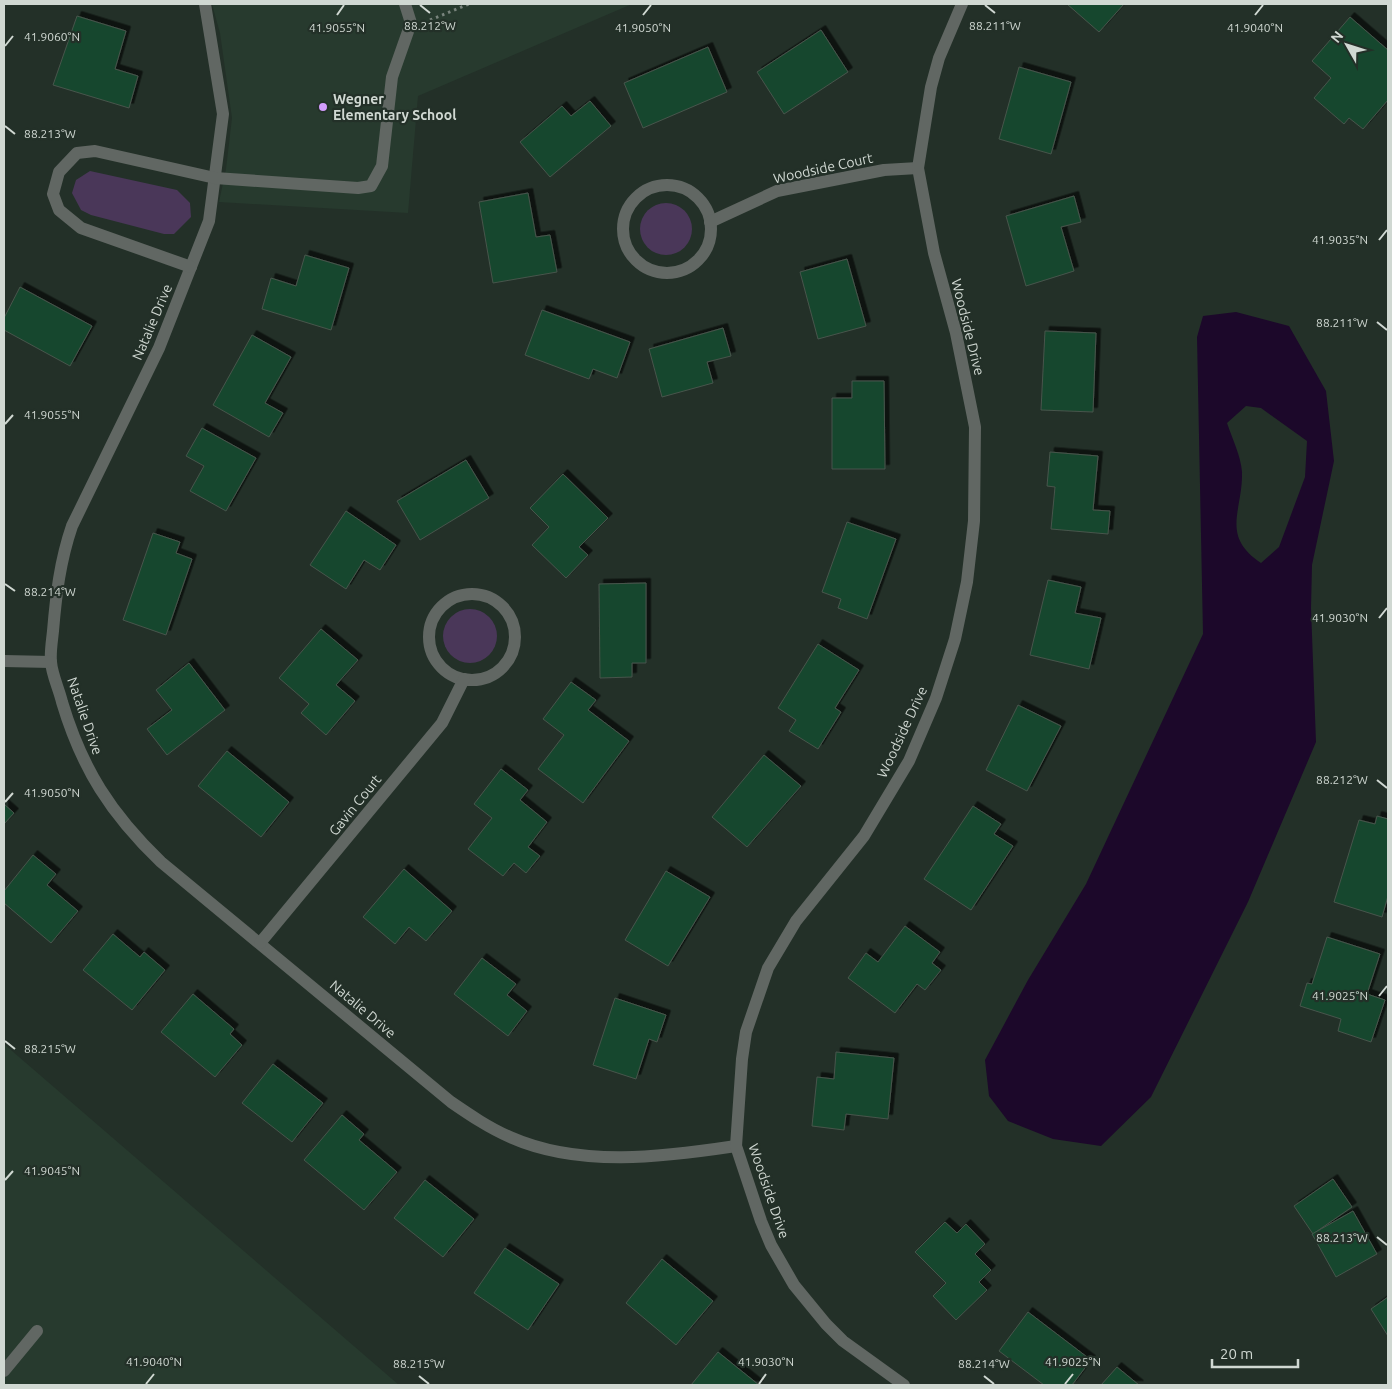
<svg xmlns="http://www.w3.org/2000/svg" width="1392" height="1389" font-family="Ubuntu,sans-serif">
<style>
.built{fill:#273a2e}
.green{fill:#4a3759}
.water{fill:#1c082a;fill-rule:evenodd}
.building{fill:#18472d;stroke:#47554c;filter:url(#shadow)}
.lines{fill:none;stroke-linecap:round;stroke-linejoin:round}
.path{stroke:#79847d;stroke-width:3;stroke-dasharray:2.5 4;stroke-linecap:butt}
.lane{stroke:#616763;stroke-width:12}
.street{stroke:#616763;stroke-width:12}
.ticks{fill:none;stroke:#d0d8d2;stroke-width:2}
.poi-dot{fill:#d29dfd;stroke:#233028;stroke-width:2}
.labels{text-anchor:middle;stroke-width:4.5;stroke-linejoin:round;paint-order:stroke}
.poi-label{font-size:14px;font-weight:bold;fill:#d0d8d2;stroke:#233028;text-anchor:start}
.street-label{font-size:14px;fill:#d0d8d2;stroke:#233028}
.ticks-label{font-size:12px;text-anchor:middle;fill:#d0d8d2;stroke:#233028;stroke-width:4.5;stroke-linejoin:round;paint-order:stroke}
</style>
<defs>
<filter id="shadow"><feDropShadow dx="4.5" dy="-4.5" stdDeviation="0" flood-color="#0009"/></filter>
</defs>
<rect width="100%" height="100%" fill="#233028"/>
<g class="built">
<polygon points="212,4 632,4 418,96 408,213 219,202 226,169 232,118 220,33"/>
<polygon points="4,1044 399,1385 4,1385"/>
</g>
<g class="green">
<polygon points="90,171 177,190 190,203 191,217 174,234 164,234 91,215 81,210 72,193 76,180"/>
<circle cx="666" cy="229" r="26"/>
<circle cx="470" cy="636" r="27"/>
</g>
<path class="water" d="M1236,312L1289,326L1326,391L1334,461L1312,565L1311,608L1316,742L1248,902L1151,1097L1101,1146L1053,1139L1008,1121L989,1096L985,1060L1028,980L1086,884L1203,634L1197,337L1203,316ZM1246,406L1261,408L1307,441L1305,477L1279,547L1261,563C1220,535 1243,511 1242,472C1241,456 1232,438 1227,423Z"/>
<g class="building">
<polygon points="1067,4 1124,4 1099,32"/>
<polygon points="77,16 126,31 115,69 138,76 129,108 53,85"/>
<polygon points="1350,17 1388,50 1388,100 1363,129 1349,118 1344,124 1314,98 1331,78 1312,61"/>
<polygon points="821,30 848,72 784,114 757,72"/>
<polygon points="708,47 727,92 643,128 624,83"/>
<polygon points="1019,67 1071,82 1051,154 999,139"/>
<polygon points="590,101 611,126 550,177 520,142 562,106 571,116"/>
<polygon points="528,193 536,237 550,235 557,272 493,283 479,202"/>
<polygon points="1074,196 1081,222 1061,227 1074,271 1026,286 1006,216"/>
<polygon points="305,255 349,268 331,330 262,309 271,278 296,286"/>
<polygon points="847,259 866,326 818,339 800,272"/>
<polygon points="20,287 92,326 70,366 4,330 4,318"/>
<polygon points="542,310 630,342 617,378 593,369 589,379 525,355"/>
<polygon points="723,328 731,356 707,362 713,383 662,397 649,349"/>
<polygon points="1045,331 1096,333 1093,412 1041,410"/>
<polygon points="252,335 291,357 265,403 283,413 269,437 213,405"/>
<polygon points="852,381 884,381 885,469 832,469 832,398 852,398"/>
<polygon points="202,428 256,458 226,511 190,491 204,466 186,456"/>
<polygon points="1050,452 1098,456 1093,510 1110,511 1108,534 1051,529 1055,487 1047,486"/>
<polygon points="466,460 489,498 420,540 397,501"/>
<polygon points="563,474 608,518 579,547 588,555 566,578 532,545 549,527 530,508"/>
<polygon points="346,511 396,545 380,570 364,560 346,589 310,565"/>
<polygon points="847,522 896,539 867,619 838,608 841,599 822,592"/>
<polygon points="153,533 180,542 176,553 192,559 166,635 123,620"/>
<polygon points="1048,580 1081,587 1075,613 1101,618 1089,669 1030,655"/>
<polygon points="646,583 646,663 632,663 632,677 600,678 599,584"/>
<polygon points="321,629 358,660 336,685 355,701 326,735 301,713 309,704 279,678"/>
<polygon points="818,644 859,670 835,708 841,712 818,749 789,731 796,720 778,708"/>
<polygon points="189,663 225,710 167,755 147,729 172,710 156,690"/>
<polygon points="571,682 596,700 588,710 629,741 583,803 538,769 564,735 543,719"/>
<polygon points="1018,705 1061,726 1027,791 986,770"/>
<polygon points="227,751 289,802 261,837 198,786"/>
<polygon points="764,755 801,786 747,847 712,817"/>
<polygon points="501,769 528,790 520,800 547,822 528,847 540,856 526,873 514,863 503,876 468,849 492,818 474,804"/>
<polygon points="4,804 14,813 4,824"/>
<polygon points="973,806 1001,824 994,834 1013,846 971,910 924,879"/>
<polygon points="1377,816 1388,819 1388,896 1382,917 1334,902 1359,820 1375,824"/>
<polygon points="33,855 56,874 47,885 78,911 51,943 4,903 4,891"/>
<polygon points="404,869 452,911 426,941 409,927 395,944 363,917"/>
<polygon points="666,871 710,897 668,966 625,940"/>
<polygon points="905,926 940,952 932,963 941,970 925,990 917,984 895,1013 848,978 866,953 878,962"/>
<polygon points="113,934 140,957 144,952 165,970 132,1010 83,970"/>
<polygon points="1327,937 1380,954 1367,994 1385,1000 1371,1042 1338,1031 1341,1019 1300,1006 1307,983 1312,984"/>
<polygon points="482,958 516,984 507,995 527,1011 508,1036 454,994"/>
<polygon points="193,994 234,1029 230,1034 242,1045 215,1077 161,1032"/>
<polygon points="615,998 666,1015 657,1042 649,1039 636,1079 593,1065"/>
<polygon points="836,1052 894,1058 888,1119 846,1114 844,1130 812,1126 817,1077 834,1079"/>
<polygon points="273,1064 323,1103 292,1142 242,1103"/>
<polygon points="342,1115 364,1134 359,1140 397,1172 364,1210 304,1160"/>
<polygon points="1333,1179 1352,1207 1313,1234 1294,1206"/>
<polygon points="425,1180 474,1219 443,1257 394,1218"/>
<polygon points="1353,1211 1377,1254 1336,1277 1312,1234"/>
<polygon points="945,1222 957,1233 966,1224 985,1244 975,1254 991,1270 979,1282 987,1290 956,1320 933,1296 946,1283 915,1252"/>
<polygon points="505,1248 559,1284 528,1330 474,1293"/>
<polygon points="662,1259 713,1301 676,1345 626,1303"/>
<polygon points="1388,1297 1388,1336 1371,1309"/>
<polygon points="1028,1312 1091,1360 1072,1385 1044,1385 999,1351"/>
<polygon points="718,1352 759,1385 691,1385"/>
<polygon points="1117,1367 1139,1385 1101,1385"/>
</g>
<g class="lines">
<polyline class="path" points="430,20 469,4"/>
<polyline class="lane" points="4,1371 37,1331"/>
<g class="street">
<path d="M205,4L223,114L209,221L159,348L72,526C60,561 56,595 53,631C52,641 50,652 51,662C52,675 59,689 62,702C82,769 111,814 161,862L451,1102C470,1115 489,1128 510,1137C580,1168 663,1157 736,1146"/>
<circle cx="667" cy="229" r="44"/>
<polyline points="710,222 777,191 884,170 918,168"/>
<polyline points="191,267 81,228 59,210 53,194 59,172 77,153 95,151 215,178 358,188 371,186 382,166 392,77 411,23 405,4"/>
<circle cx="472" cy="637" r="43"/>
<polyline points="4,661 51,662"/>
<polyline points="260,943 442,723 464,679"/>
<polyline points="904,1385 843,1341 826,1324 794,1285 771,1245 761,1221 736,1146 742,1059 746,1032 768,968 796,921 864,836 909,761 936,698 955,639 967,582 974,521 975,427 956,333 934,253 918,168 931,87 939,58 962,4"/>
</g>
</g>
<path class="ticks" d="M420,5L430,13M985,5L995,13M337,15L344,5M643,15L651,5M1255,15L1263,5M5,46L13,36M5,126L15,134M1379,240L1387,230M1377,322L1387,330M5,424L13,415M5,584L15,591M1379,618L1387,608M1377,780L1387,788M5,802L13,793M1379,996L1387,986M5,1041L15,1049M5,1180L13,1171M1377,1237L1387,1245M419,1376L429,1384M984,1376L994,1384M146,1384L154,1374M759,1384L766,1374M1065,1384L1073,1374"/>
<circle class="poi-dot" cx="323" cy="107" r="5"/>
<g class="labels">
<g class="poi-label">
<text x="333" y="104">Wegner<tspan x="333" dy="16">Elementary School</tspan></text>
</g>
<g class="street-label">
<text transform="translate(823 168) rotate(-12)" y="5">Woodside Court</text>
<text transform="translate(152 322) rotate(-67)" y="5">Natalie Drive</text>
<text transform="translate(968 327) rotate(76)" y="5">Woodside Drive</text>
<text transform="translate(85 716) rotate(71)" y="5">Natalie Drive</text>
<text transform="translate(902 732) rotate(-65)" y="5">Woodside Drive</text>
<text transform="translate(355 805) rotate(-51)" y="5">Gavin Court</text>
<text transform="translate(363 1009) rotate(40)" y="5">Natalie Drive</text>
<text transform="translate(769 1191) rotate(71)" y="5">Woodside Drive</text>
</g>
</g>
<g class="ticks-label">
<text x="430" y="30">88.212°W</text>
<text x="995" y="30">88.211°W</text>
<text x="337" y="32">41.9055°N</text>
<text x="643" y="32">41.9050°N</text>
<text x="1255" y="32">41.9040°N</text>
<text x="52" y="41">41.9060°N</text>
<text x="50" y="138">88.213°W</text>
<text x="1340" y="244">41.9035°N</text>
<text x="1342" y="327">88.211°W</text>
<text x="52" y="419">41.9055°N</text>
<text x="50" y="596">88.214°W</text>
<text x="1340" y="622">41.9030°N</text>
<text x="1342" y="784">88.212°W</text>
<text x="52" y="797">41.9050°N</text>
<text x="1340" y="1000">41.9025°N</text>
<text x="50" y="1053">88.215°W</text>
<text x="52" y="1175">41.9045°N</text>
<text x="1342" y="1242">88.213°W</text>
<text x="154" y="1366">41.9040°N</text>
<text x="766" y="1366">41.9030°N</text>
<text x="1073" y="1366">41.9025°N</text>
<text x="419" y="1368">88.215°W</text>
<text x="984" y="1368">88.214°W</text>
</g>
<rect width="1392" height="1389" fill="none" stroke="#d0d8d2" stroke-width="10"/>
<g transform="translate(1347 45) rotate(309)" stroke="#233028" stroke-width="4" paint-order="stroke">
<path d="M0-4L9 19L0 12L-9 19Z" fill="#d0d8d2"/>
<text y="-8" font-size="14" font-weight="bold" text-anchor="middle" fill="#d0d8d2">N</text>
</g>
<path d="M1212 1359v8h86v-8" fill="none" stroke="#d0d8d2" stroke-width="2.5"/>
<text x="1220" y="1359" font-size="15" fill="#d0d8d2" stroke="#233028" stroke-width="4" paint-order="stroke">20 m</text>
</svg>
